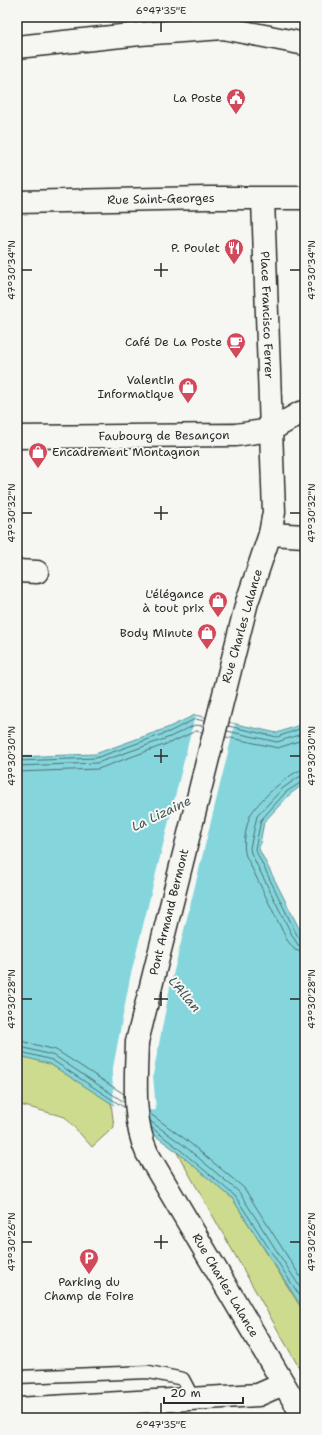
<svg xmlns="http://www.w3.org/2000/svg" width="322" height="1435" font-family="'Shantell Sans',sans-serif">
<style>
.green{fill:#cddb8f;stroke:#7c835d}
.water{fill:#85d6dc;stroke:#619295}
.pier{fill:#f6f6f2}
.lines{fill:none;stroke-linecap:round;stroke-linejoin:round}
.shore{stroke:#4f6f72;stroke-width:1}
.service-casing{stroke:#2b2b2b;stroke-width:15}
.minor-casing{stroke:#2b2b2b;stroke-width:25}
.tertiary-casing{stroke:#2b2b2b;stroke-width:25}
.secondary-casing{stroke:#2b2b2b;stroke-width:25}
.service{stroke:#f6f6f2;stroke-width:12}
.minor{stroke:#f6f6f2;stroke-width:22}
.tertiary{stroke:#f6f6f2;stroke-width:22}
.secondary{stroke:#f6f6f2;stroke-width:22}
.ticks{fill:none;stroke:#2b2b2b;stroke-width:1.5}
.labels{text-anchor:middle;stroke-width:4;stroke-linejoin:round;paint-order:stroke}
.poi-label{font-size:12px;fill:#2b2b2b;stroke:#f6f6f2;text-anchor:end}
.street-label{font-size:12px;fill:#2b2b2b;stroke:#f6f6f2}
.water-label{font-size:13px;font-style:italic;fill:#425657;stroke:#f6f6f2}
.neatline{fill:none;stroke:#2b2b2b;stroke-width:1.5}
.ticks-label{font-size:10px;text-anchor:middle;fill:#2b2b2b}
</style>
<rect width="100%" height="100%" fill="#f6f6f2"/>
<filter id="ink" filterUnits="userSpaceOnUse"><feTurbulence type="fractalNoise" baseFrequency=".025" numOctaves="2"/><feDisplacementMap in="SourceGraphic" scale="8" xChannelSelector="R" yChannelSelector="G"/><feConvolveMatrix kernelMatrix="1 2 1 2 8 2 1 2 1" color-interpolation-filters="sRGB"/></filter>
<g filter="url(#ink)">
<g class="green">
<polygon points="17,1055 50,1064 111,1103 114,1127 92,1147 65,1117 17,1104"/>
<polygon points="176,1151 232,1198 305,1314 305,1378"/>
</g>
<polygon class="water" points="195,715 277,733 305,723 305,783 289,795 264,822 259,849 305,940 305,1312 232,1198 176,1151 111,1103 50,1064 17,1055 17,757 95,754 167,728"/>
<polygon class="pier" points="195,716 235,724 170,987 153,1075 156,1110 120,1113 114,1108 112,1073 130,978"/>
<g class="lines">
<g class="shore">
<polyline points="228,726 277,737 305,727"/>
<polyline points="227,731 277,742 305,733"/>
<polyline points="226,737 278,748 305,739"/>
<polyline points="17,761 96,758 169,732 195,719 205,721"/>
<polyline points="17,766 97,763 170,737 195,725 204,726"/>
<path d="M305,769C291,770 255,804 250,816C246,826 242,846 246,856L287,940L295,950L305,953"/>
<polyline points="17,772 98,769 172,742 196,731 202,732"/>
<polyline points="305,775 299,777 283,788 257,816 250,848 251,853 293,937 298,945 305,947"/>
<polyline points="305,780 286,792 261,820 255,849 297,935 301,941 305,942"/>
<polyline points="17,1040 56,1050 124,1094"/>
<polyline points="17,1046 55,1056 124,1102"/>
<polyline points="17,1051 52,1060 125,1108"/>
<polyline points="149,1113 185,1139 244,1188 305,1284"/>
<polyline points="150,1121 182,1144 239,1192 305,1295"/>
<polyline points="152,1128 178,1148 235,1196 305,1304"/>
</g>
<defs>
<polyline id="service" points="17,1377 149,1372 183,1379 194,1400"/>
<g id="minor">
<polyline points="17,47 140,34 223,28 305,44"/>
<path id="s1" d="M263,199L271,430"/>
<polyline points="270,534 305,536"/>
<polyline points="17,571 37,572"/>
<polyline points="17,1409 258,1395 283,1384"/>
</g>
<g id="tertiary">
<path id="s2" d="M17,202L207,198H305"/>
</g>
<g id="secondary">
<path id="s3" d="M271,430L274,512L270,534L247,602L137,1042C136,1078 132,1120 147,1153L304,1418"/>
<path id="s4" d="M17,437L236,435L271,430L300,413L305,412"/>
</g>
</defs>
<use href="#service" class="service-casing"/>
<use href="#minor" class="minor-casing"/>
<use href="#tertiary" class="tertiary-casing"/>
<use href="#secondary" class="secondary-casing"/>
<use href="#service" class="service"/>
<use href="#minor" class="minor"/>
<use href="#tertiary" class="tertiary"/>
<use href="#secondary" class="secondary"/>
</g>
</g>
<path class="ticks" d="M161,22V32M161,263V277M22,270H32M154,270H168M290,270H300M161,506V520M22,513H32M154,513H168M290,513H300M161,749V763M22,756H32M154,756H168M290,756H300M161,992V1006M22,999H32M154,999H168M290,999H300M161,1235V1249M22,1242H32M154,1242H168M290,1242H300M161,1403V1413"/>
<defs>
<symbol id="civic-pin" viewBox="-11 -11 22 30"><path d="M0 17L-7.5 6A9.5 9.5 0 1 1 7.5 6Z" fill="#d1495b" stroke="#f6f6f2"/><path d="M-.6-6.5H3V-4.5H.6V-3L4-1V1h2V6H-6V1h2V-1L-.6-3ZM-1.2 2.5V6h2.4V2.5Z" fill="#fff"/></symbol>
<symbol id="restaurant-pin" viewBox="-11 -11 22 30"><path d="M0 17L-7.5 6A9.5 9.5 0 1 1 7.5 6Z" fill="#d1495b" stroke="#f6f6f2"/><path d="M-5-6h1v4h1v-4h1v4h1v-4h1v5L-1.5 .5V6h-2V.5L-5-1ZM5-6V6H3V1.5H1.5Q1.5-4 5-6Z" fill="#fff"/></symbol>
<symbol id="cafe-pin" viewBox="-11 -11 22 30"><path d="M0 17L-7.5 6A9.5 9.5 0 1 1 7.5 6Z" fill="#d1495b" stroke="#f6f6f2"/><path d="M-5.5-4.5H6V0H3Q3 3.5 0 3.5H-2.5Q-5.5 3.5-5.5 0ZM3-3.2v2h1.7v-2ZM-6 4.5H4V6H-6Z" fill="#fff"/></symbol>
<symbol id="shop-pin" viewBox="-11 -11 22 30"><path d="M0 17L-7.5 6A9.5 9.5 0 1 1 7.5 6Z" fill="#d1495b" stroke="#f6f6f2"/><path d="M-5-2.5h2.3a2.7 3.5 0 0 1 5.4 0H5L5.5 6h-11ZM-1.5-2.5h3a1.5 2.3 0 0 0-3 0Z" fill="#fff"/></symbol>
<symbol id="parking-pin" viewBox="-11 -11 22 30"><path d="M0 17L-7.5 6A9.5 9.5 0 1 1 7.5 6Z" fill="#d1495b" stroke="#f6f6f2"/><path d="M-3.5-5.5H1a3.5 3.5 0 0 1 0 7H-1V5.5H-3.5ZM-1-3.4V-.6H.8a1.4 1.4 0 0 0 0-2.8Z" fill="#fff"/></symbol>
</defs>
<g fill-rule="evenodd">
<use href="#civic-pin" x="225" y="87" width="22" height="30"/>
<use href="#restaurant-pin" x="223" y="237" width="22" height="30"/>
<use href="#cafe-pin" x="225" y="331" width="22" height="30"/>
<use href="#shop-pin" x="177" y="376" width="22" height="30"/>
<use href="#shop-pin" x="27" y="441" width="22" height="30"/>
<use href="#shop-pin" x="207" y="590" width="22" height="30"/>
<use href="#shop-pin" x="196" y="622" width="22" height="30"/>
<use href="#parking-pin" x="78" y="1247" width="22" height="30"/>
</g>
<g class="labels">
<g class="poi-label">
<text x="222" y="102">La Poste</text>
<text x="220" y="252">P. Poulet</text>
<text x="222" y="346">Café De La Poste</text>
<text x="174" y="384">Valentin<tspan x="174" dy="14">Informatique</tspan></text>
<text x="52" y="456" text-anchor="start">Encadrement Montagnon</text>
<text x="204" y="598">L'élégance<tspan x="204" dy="14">à tout prix</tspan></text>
<text x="193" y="637">Body Minute</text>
<text x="89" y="1286" text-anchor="middle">Parking du<tspan x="89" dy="14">Champ de Foire</tspan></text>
</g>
<g class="street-label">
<text dy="4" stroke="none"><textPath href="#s2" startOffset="144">Rue Saint-Georges</textPath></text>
<text dy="4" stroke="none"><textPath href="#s1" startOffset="116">Place Francisco Ferrer</textPath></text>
<text dy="4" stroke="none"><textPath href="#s4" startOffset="147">Faubourg de Besançon</textPath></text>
<text transform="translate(242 626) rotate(-74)" y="4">Rue Charles Lalance</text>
<text transform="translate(169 912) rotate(-76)" y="4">Pont Armand Bermont</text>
<text dy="4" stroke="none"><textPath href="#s3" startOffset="896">Rue Charles Lalance</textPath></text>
</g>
<g class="water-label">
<text transform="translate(161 813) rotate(-26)" y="5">La Lizaine</text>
<text transform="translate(185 994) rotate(50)" y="5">L'Allan</text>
</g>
</g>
<rect width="322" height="1435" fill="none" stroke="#f6f6f2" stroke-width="44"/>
<path d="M164 1397v6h79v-6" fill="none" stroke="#2b2b2b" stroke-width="2"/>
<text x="170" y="1397" font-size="12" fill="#2b2b2b" stroke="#f6f6f2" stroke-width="3" paint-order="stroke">20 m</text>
<rect x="22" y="22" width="278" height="1391" class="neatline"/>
<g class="ticks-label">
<text x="161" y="14">6°47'35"E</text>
<text transform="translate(11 270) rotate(-90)" y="4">47°30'34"N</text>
<text transform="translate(311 270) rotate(-90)" y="4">47°30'34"N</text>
<text transform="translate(11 513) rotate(-90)" y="4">47°30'32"N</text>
<text transform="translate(311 513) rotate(-90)" y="4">47°30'32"N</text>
<text transform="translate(11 756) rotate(-90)" y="4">47°30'30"N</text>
<text transform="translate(311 756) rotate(-90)" y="4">47°30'30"N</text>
<text transform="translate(11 999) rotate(-90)" y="4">47°30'28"N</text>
<text transform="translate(311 999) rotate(-90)" y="4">47°30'28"N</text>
<text transform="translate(11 1242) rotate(-90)" y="4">47°30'26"N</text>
<text transform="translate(311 1242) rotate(-90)" y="4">47°30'26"N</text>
<text x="161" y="1428">6°47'35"E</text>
</g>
</svg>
